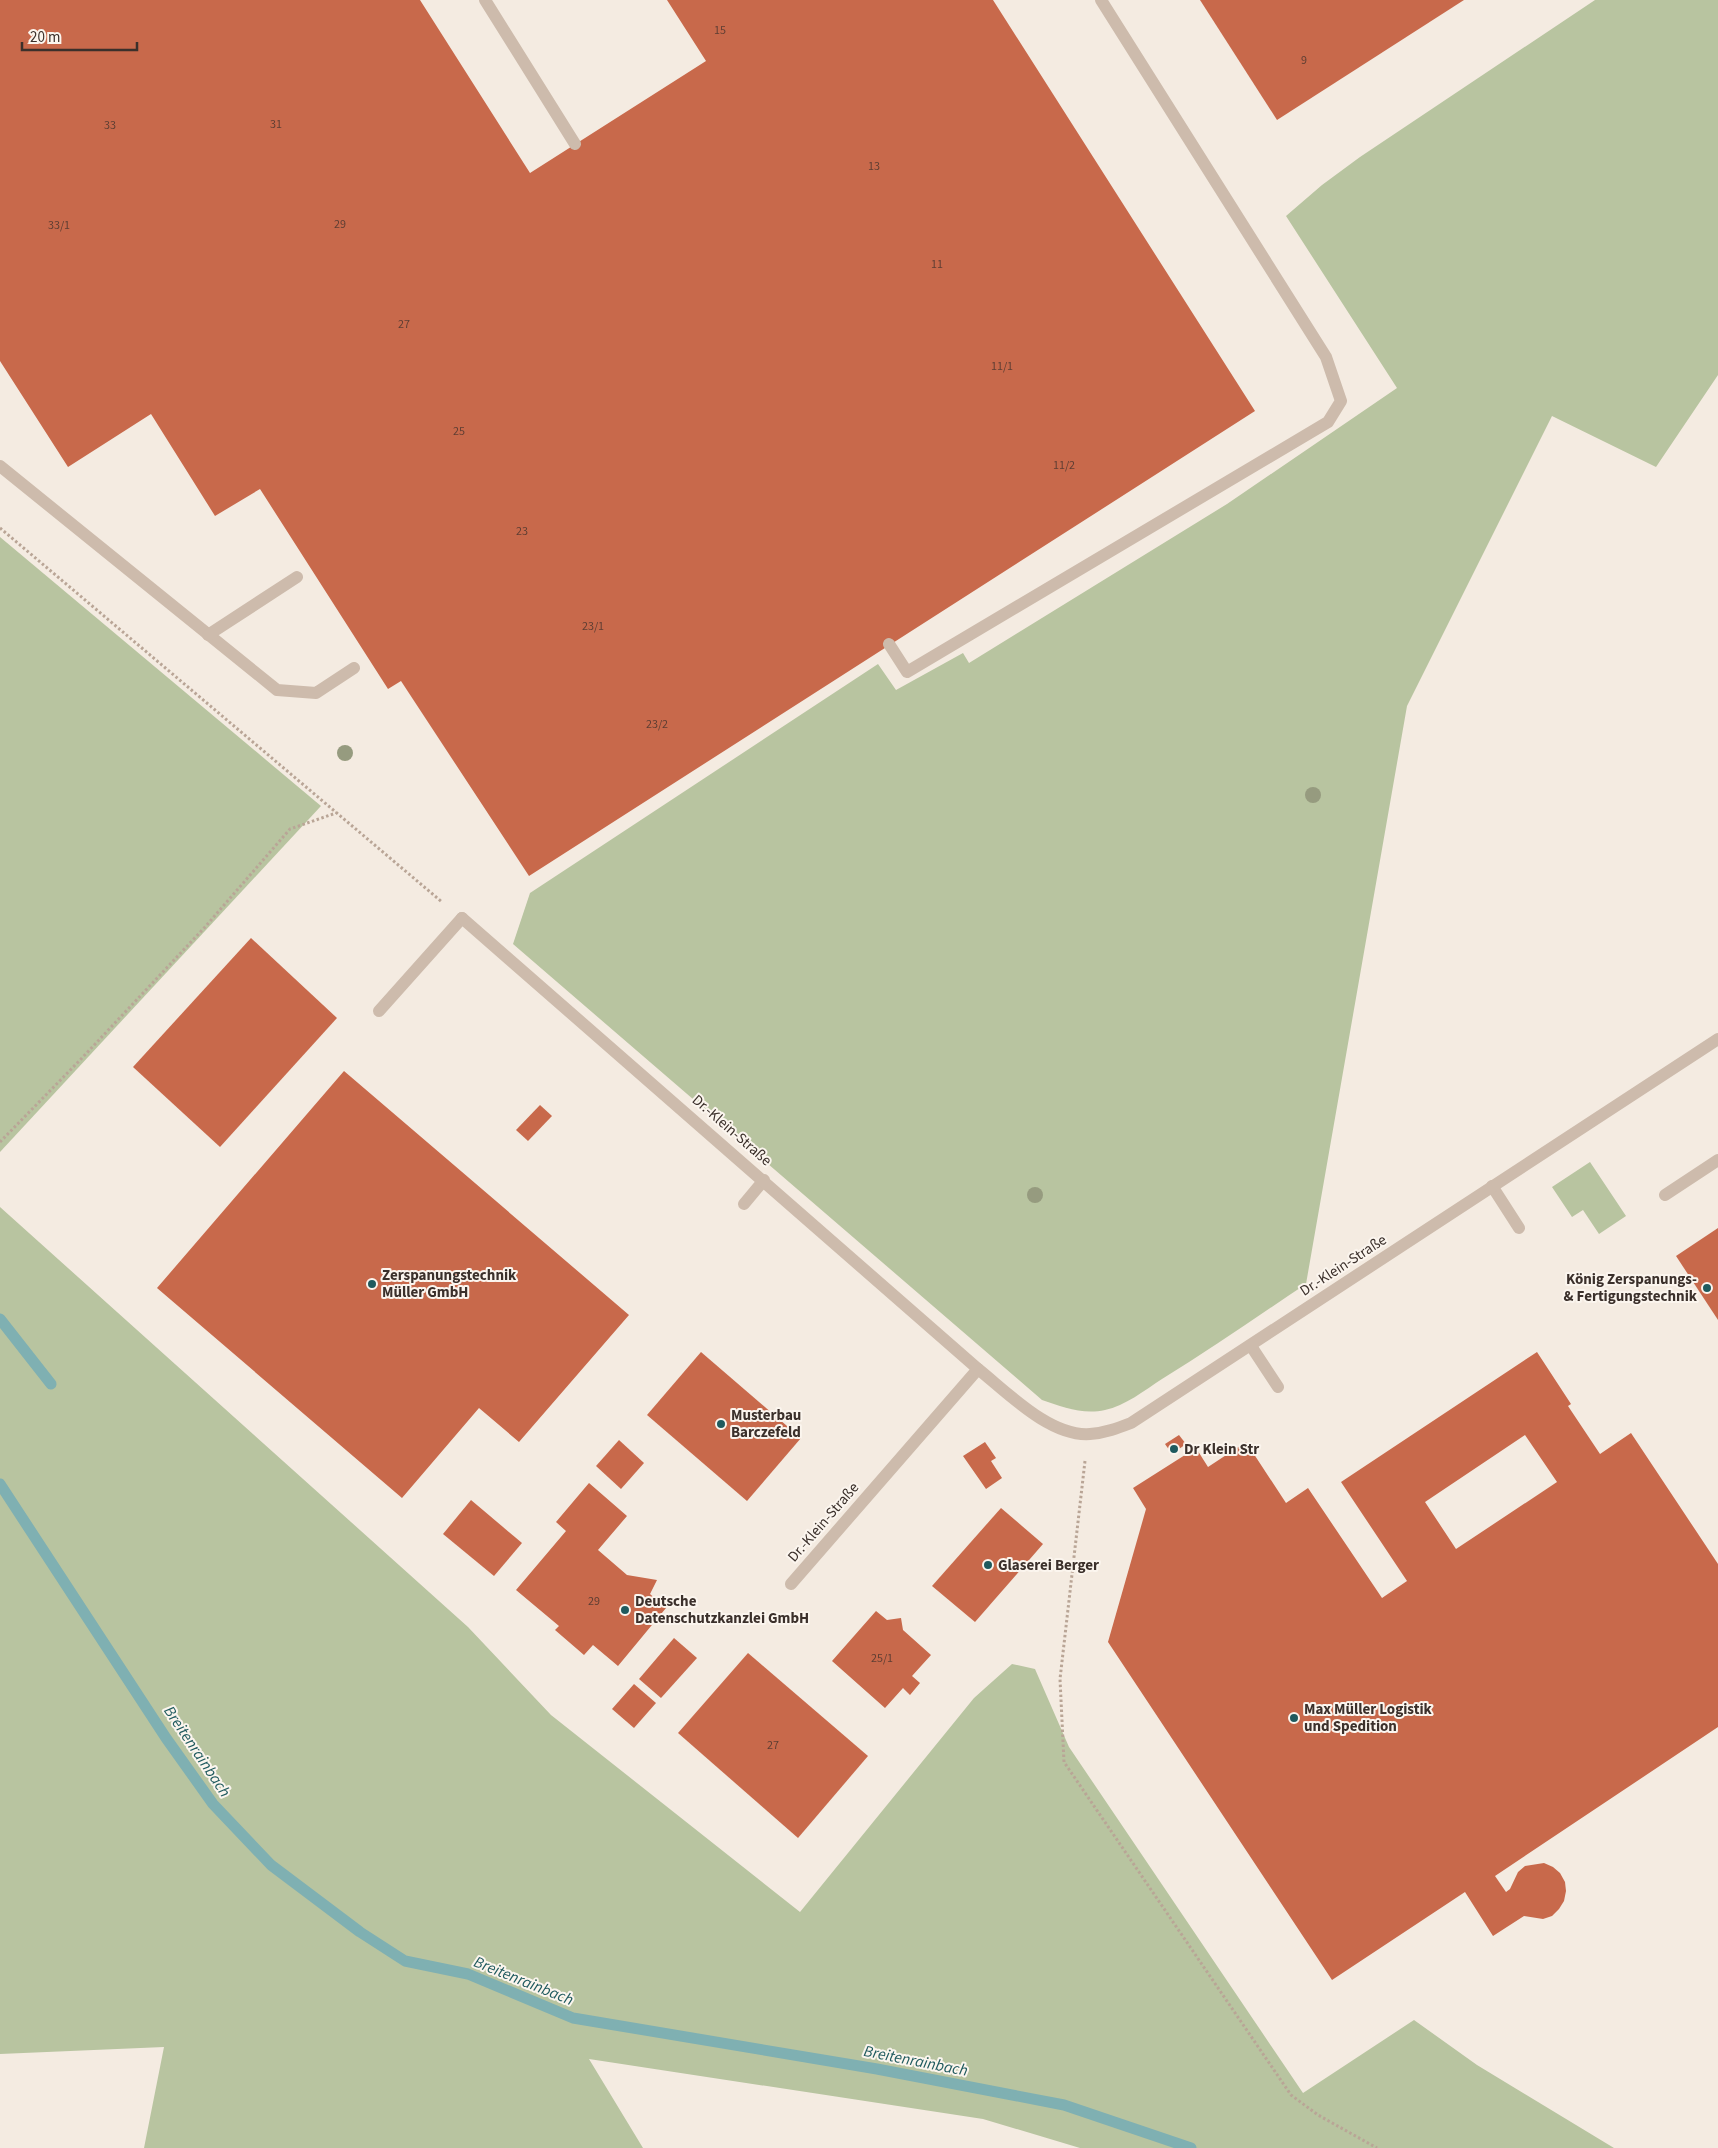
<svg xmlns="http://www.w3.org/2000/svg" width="1718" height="2148" font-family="'Source Sans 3',sans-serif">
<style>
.green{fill:#b8c4a0}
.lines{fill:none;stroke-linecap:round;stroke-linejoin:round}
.stream{stroke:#7fb0b2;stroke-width:11}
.building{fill:#c8694b;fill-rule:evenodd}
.path{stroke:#b9a596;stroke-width:3;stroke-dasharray:2.5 2.5;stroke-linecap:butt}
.lane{stroke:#cdbbac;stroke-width:12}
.street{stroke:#cdbbac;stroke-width:12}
.tree{fill:#969b7f}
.poi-dot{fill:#1f5a5e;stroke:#fbf5ee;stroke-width:2}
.labels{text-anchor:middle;stroke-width:4;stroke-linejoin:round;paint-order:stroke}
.number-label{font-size:12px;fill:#5e3e33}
.street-label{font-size:15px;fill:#3b302b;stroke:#fbf5ee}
.poi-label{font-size:15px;font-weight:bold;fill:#3b302b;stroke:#fbf5ee;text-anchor:start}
.water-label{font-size:16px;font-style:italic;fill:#1f5a5e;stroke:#fbf5ee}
</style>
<rect width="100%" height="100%" fill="#f4ebe1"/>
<g class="green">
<path d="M1595,0H1718V375L1656,467L1552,416L1407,706L1306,1284C1258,1316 1211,1349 1162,1379C1145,1390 1125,1406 1105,1410C1083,1415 1062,1407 1042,1400L513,944L530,893L878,664L896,690L963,653L969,663L1227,504L1397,388L1286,216L1322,185L1360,157Z"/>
<polygon points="0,537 321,806 0,1152"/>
<polygon points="1590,1162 1626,1216 1599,1234 1583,1210 1572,1217 1552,1187"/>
<polygon points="0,1207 468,1627 551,1715 800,1912 974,1698 1012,1664 1035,1669 1069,1747 1303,2093 1414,2020 1477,2065 1614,2148 1080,2148 983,2119 589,2059 643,2148 144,2148 164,2047 0,2054"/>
</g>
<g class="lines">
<g class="stream">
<polyline points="0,1319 51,1384"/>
<polyline points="0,1484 166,1738 213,1804 271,1865 360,1932 405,1961 468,1974 573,2018 877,2069 1064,2105 1191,2148"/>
</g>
</g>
<g class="building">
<polygon points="0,0 420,0 530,173 706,61 667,0 993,0 1255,411 529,876 401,681 388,689 260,489 215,516 151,414 68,467 0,361"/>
<polygon points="1200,0 1464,0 1277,120"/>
<polygon points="251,938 337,1018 220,1147 133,1067"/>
<polygon points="344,1071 629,1315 519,1442 479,1408 402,1498 157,1288"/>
<polygon points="540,1105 552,1116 528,1141 516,1130"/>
<polygon points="1718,1228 1718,1320 1676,1256"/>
<polygon points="701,1352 801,1438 747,1501 647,1415"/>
<path d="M1537,1352L1571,1404L1568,1406L1600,1454L1631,1433L1718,1564V1727L1495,1876L1506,1892L1510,1889L1518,1872L1525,1866L1544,1863L1553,1867L1560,1873L1565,1882L1566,1891L1564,1901L1559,1909L1552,1916L1543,1919L1524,1916L1493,1936L1465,1892L1332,1980L1108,1642L1146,1509L1133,1488L1196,1448L1208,1467L1246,1442L1286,1503L1308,1488L1382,1598L1407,1581L1341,1482ZM1525,1435L1557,1482L1456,1549L1425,1502Z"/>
<polygon points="1179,1435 1186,1444 1172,1454 1165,1444"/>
<polygon points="619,1440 644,1463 621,1489 596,1466"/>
<polygon points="985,1442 996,1458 991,1461 1002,1478 986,1489 963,1456"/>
<polygon points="589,1483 627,1516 598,1550 627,1575 657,1580 650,1594 666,1608 618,1666 593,1645 584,1655 555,1630 559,1626 516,1590 566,1531 556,1522"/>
<polygon points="471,1500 522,1543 494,1576 443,1534"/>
<polygon points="1001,1508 1043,1544 975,1622 932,1586"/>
<polygon points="876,1611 887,1620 901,1618 903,1630 931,1655 912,1676 920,1683 910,1695 903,1688 885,1708 832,1661"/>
<polygon points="674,1638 697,1658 661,1698 639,1679"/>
<polygon points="748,1653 868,1756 798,1838 678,1733"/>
<polygon points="634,1684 656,1703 634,1728 612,1709"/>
</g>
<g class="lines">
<g class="path">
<polyline points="0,528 442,902"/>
<polyline points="0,1142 82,1058 205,927 290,829 336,813"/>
<polyline points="1085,1461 1060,1679 1064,1762 1291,2095 1318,2115 1377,2148"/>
</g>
<g class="lane">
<polyline points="485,0 575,144"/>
<polyline points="0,466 277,690 316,693 354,668"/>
<polyline points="208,635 297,577"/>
<polyline points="889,644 907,672 1328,422 1341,401 1326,357 1101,0"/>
<polyline points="379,1011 462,918"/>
<polyline points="1492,1186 1519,1228"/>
<polyline points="1665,1195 1718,1160"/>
<polyline points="744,1204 764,1180"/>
<polyline points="1251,1346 1278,1387"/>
</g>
<g class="street">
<path d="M462,918L978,1369C1007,1392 1050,1437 1090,1434C1105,1433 1118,1428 1131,1423L1718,1039"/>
<polyline points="791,1584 978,1369"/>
</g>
</g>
<g class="tree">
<circle cx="345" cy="753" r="8"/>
<circle cx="1313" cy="795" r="8"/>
<circle cx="1035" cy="1195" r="8"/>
</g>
<g class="poi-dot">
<circle cx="372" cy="1284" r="5"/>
<circle cx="1707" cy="1288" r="5"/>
<circle cx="721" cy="1424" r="5"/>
<circle cx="1174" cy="1449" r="5"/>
<circle cx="988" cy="1565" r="5"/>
<circle cx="625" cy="1610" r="5"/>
<circle cx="1294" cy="1718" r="5"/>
</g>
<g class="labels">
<g class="number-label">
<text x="720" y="34">15</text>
<text x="1304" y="64">9</text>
<text x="276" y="128">31</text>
<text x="110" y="129">33</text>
<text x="874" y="170">13</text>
<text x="340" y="228">29</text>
<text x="59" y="229">33/1</text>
<text x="937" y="268">11</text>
<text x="404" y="328">27</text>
<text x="1002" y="370">11/1</text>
<text x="459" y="435">25</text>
<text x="1064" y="469">11/2</text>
<text x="522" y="535">23</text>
<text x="593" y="630">23/1</text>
<text x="657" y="728">23/2</text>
<text x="594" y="1605">29</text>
<text x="882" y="1662">25/1</text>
<text x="773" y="1749">27</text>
</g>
<g class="street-label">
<text transform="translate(732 1130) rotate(41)" y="5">Dr.-Klein-Straße</text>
<text transform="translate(1343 1265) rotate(-33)" y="5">Dr.-Klein-Straße</text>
<text transform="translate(823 1522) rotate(-49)" y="5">Dr.-Klein-Straße</text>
</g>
<g class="poi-label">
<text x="382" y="1280">Zerspanungstechnik<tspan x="382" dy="17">Müller GmbH</tspan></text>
<text x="1697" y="1284" text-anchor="end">König Zerspanungs-<tspan x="1697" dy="17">&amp; Fertigungstechnik</tspan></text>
<text x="731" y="1420">Musterbau<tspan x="731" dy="17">Barczefeld</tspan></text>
<text x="1184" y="1454">Dr Klein Str</text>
<text x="998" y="1570">Glaserei Berger</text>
<text x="635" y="1606">Deutsche<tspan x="635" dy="17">Datenschutzkanzlei GmbH</tspan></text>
<text x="1304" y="1714">Max Müller Logistik<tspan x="1304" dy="17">und Spedition</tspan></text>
</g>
<g class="water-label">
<text transform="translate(198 1751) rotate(56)" y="6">Breitenrainbach</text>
<text transform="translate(524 1980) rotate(22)" y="6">Breitenrainbach</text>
<text transform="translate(916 2060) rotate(11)" y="6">Breitenrainbach</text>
</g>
</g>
<path d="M22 42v8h115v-8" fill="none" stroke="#3b302b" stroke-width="2.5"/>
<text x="30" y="42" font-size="15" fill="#3b302b" stroke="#fbf5ee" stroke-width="4" paint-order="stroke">20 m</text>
</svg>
